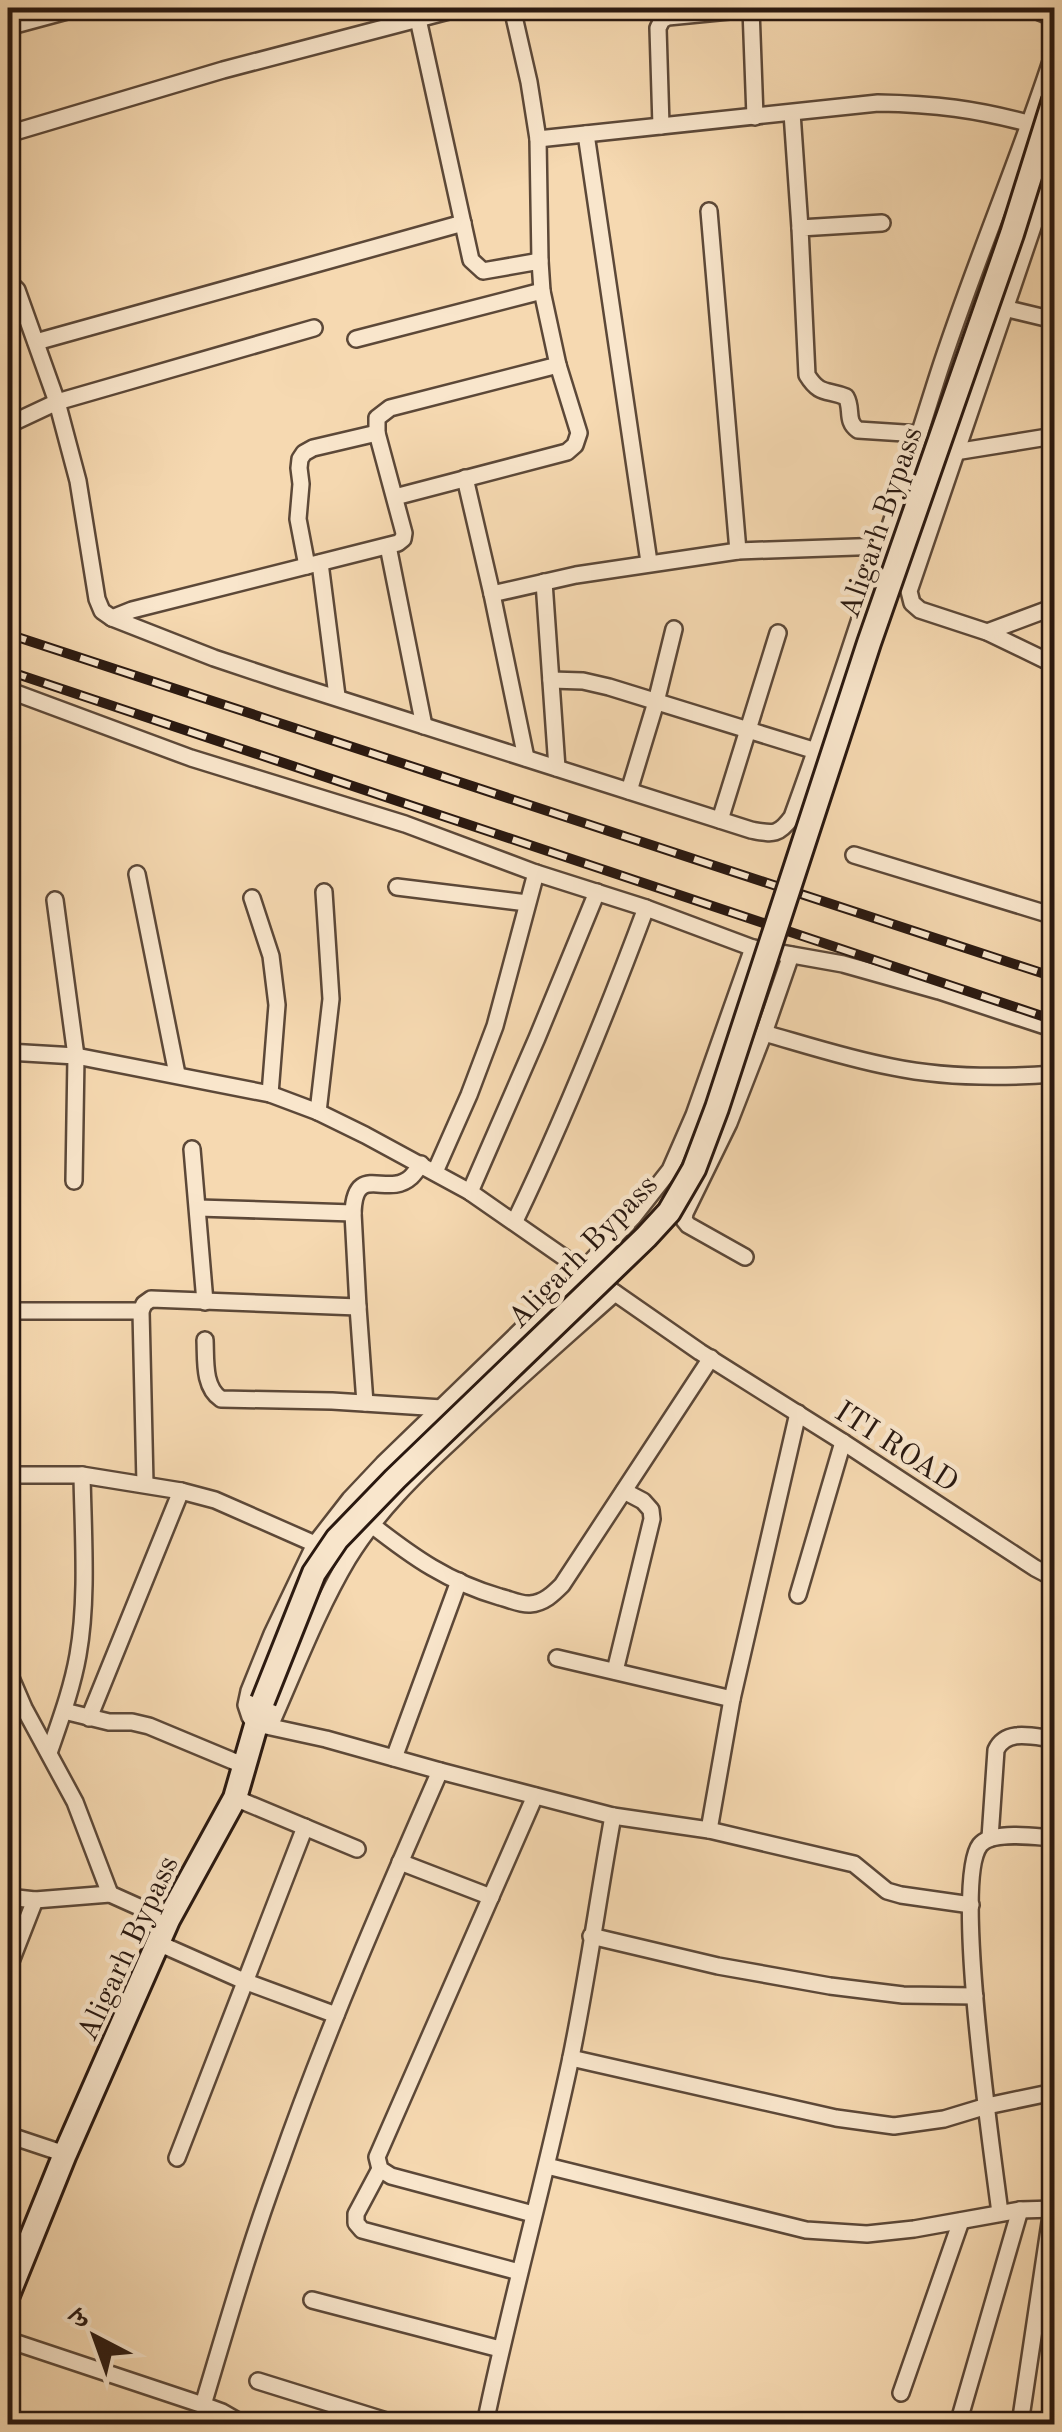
<svg xmlns="http://www.w3.org/2000/svg" width="1062" height="2432" font-family="'Old Standard TT','Noto Serif Devanagari',serif">
<style>
.lines{fill:none;stroke-linecap:round;stroke-linejoin:round}
.minor-casing{stroke:#5c4838;stroke-width:20}
.secondary-casing{stroke:#291810;stroke-width:28}
.minor{stroke:#f9e6cc;stroke-width:15}
.secondary{stroke:#f9e6cc;stroke-width:22}
.rail-casing{stroke:#291810;stroke-width:10}
.rail{stroke:#f9e6cc;stroke-width:6;stroke-dasharray:19;stroke-linecap:butt}
.secondary-bridge-casing{stroke:#291810;stroke-width:28;stroke-linecap:butt}
.secondary-bridge{stroke:#f9e6cc;stroke-width:22}
.labels{text-anchor:middle;stroke-width:9;stroke-linejoin:round;paint-order:stroke}
.street-label{font-size:30px;fill:#291810;stroke:#f9e6cc}
</style>
<rect width="100%" height="100%" fill="#f6d9b1"/>
<filter id="stains"><feTurbulence type="fractalNoise" baseFrequency=".002" numOctaves="4"/><feColorMatrix values="0 0 0 0 .2 0 0 0 0 .09 0 0 0 0 .02 0 0 0 .5 -.17"/></filter>
<radialGradient id="worn" r=".72"><stop offset=".6" stop-color="#630" stop-opacity="0"/><stop offset="1" stop-color="#630" stop-opacity=".3"/></radialGradient>
<g class="lines">
<defs>
<g id="minor">
<path d="M512,8L529,82L538,139L878,103C935,104 976,109 1031,124"/>
<polyline points="1030,8 1054,18"/>
<polyline points="751,9 755,117"/>
<polyline points="15,25 78,8"/>
<polyline points="792,113 800,228"/>
<polyline points="661,126 658,28 662,20 668,17 760,8"/>
<polyline points="8,134 223,70 418,19"/>
<polyline points="586,134 649,562"/>
<polyline points="538,139 540,261"/>
<polyline points="1054,165 909,591 912,603 920,610 987,632 1047,661 1054,667"/>
<polyline points="709,211 738,551"/>
<path d="M882,223L800,228L807,375C820,396 827,389 846,397C853,409 845,421 858,430L920,434"/>
<path d="M8,281L17,290L57,402L78,481L97,599L102,611L112,618L214,658L283,681L751,830C773,834 778,836 792,817C845,671 891,523 938,375C973,266 1019,161 1054,52"/>
<polyline points="1004,308 1054,320"/>
<polyline points="356,339 542,291"/>
<polyline points="36,342 463,223"/>
<polyline points="8,425 57,402 314,328"/>
<polyline points="955,452 1054,436"/>
<polyline points="465,478 492,594 526,758"/>
<polyline points="395,497 567,452 575,445 579,433 558,365"/>
<polyline points="388,546 424,726"/>
<polyline points="320,563 337,696"/>
<polyline points="307,566 298,519 301,484 299,468 300,459 304,453 313,448 377,433"/>
<polyline points="544,582 557,768"/>
<polyline points="492,594 576,575 738,551 885,546"/>
<polyline points="112,618 132,610 398,543 403,539 404,533 377,433 377,418 390,408 558,365 542,291 540,261 483,271 471,260 418,19 460,8"/>
<polyline points="987,632 1054,607"/>
<polyline points="551,680 583,681 609,687 816,751"/>
<polyline points="8,690 191,758 405,824 536,873 646,908 753,948 843,964 939,991 1054,1029"/>
<polyline points="629,791 656,702 674,629"/>
<polyline points="720,820 778,633"/>
<polyline points="854,855 1054,916"/>
<polyline points="137,874 177,1074"/>
<polyline points="397,887 527,903"/>
<polyline points="252,898 271,956 277,1005 270,1094"/>
<polyline points="55,900 76,1056 74,1181"/>
<polyline points="753,948 694,1115 670,1170 633,1217 582,1271 383,1464 350,1499 315,1544 272,1634 249,1691 246,1705 250,1717 257,1724 326,1739 440,1771 613,1816 709,1830 854,1864 887,1891 901,1895 971,1905"/>
<path d="M764,1033C806,1045 849,1059 892,1067C945,1078 1000,1078 1054,1074"/>
<polyline points="8,1052 76,1056 270,1094 318,1112 365,1135 470,1192 700,1352 843,1442 1035,1568 1054,1578"/>
<polyline points="318,1112 331,999 324,892"/>
<polyline points="192,1149 205,1302"/>
<polyline points="435,1172 469,1095 495,1026 536,873"/>
<polyline points="470,1192 537,1038 597,892"/>
<polyline points="198,1208 353,1213"/>
<path d="M515,1221C564,1119 606,1015 646,908"/>
<polyline points="745,1257 688,1225 684,1220 685,1213 729,1123 764,1033 791,955"/>
<polyline points="358,1307 365,1403"/>
<polyline points="8,1311 141,1311"/>
<path d="M205,1340C206,1360 203,1387 221,1399L332,1401L442,1408"/>
<polyline points="8,1475 82,1475 181,1491 89,1718"/>
<path d="M145,1484L141,1311L144,1304L151,1299L358,1307L353,1213C355,1161 387,1199 411,1177C413,1175 419,1167 421,1164"/>
<polyline points="181,1491 215,1500 315,1544"/>
<path d="M372,1525C413,1557 448,1582 500,1597C509,1599 521,1605 530,1604C544,1603 553,1594 562,1585L711,1358"/>
<polyline points="798,1595 843,1442"/>
<polyline points="557,1658 732,1699"/>
<polyline points="8,1671 24,1708 75,1802 110,1894"/>
<polyline points="615,1671 652,1519 651,1510 643,1501 624,1491"/>
<polyline points="64,1711 109,1722 132,1722 149,1726 245,1766"/>
<path d="M270,1726C295,1670 317,1611 348,1559C376,1513 416,1474 455,1438C507,1388 561,1341 615,1293"/>
<path d="M49,1753C60,1721 72,1689 78,1655C88,1599 83,1533 82,1475"/>
<polyline points="394,1758 459,1581"/>
<polyline points="235,1798 357,1849"/>
<polyline points="709,1830 732,1699 798,1413"/>
<path d="M990,1838L996,1750C1006,1728 1034,1737 1054,1739"/>
<polyline points="400,1862 491,1897"/>
<polyline points="8,1897 35,1900 110,1894 168,1920"/>
<polyline points="591,1936 718,1966 830,1986 903,1995 975,1996"/>
<polyline points="158,1943 244,1981 336,2015"/>
<polyline points="8,1969 35,1900"/>
<polyline points="571,2058 836,2118 894,2126 944,2119 987,2106 1054,2092"/>
<polyline points="8,2135 65,2154"/>
<polyline points="177,2158 305,1827"/>
<polyline points="547,2166 806,2230 867,2234 914,2229 1020,2210 1054,2209"/>
<polyline points="380,2169 356,2214 356,2223 362,2230 519,2272"/>
<path d="M1000,2213C993,2156 952,1881 980,1845C992,1830 1036,1837 1054,1838"/>
<polyline points="533,2214 391,2176 380,2169 377,2157 535,1796"/>
<polyline points="312,2300 500,2349"/>
<polyline points="8,2340 203,2405 222,2412 243,2424"/>
<polyline points="258,2381 396,2424"/>
<polyline points="901,2393 961,2221"/>
<path d="M203,2405C227,2325 250,2244 279,2166C326,2032 383,1901 440,1771"/>
<path d="M485,2424C510,2303 544,2184 570,2062C587,1981 598,1898 613,1816"/>
<polyline points="958,2424 1020,2210"/>
<polyline points="1020,2424 1052,2209"/>
</g>
<polyline id="secondary" points="8,2295 65,2154 168,1920 235,1798 263,1701"/>
</defs>
<use href="#minor" class="minor-casing"/>
<use href="#secondary" class="secondary-casing"/>
<use href="#minor" class="minor"/>
<use href="#secondary" class="secondary"/>
<defs>
<g id="rail">
<polyline points="8,634 1054,977"/>
<polyline points="8,671 1054,1020"/>
</g>
</defs>
<use href="#rail" class="rail-casing"/>
<use href="#rail" class="rail"/>
<defs>
<polyline id="secondary-bridge" points="263,1701 314,1573 337,1539 395,1479 646,1237 669,1212 694,1169 717,1108 869,643 1012,234 1054,100"/>
</defs>
<use href="#secondary-bridge" class="secondary-bridge-casing"/>
<use href="#secondary-bridge" class="secondary-bridge"/>
</g>
<g class="labels">
<g class="street-label">
<text transform="translate(880 522) rotate(-71)" y="10">Aligarh Bypass</text>
<text transform="translate(582 1251) rotate(-46)" y="10">Aligarh Bypass</text>
<text transform="translate(897 1446) rotate(33)" y="10">ITI ROAD</text>
<text transform="translate(127 1948) rotate(-65)" y="10">Aligarh Bypass</text>
</g>
</g>
<rect width="1062" height="2432" fill="none" stroke="#f6d9b1" stroke-width="40"/>
<rect x="10" y="10" width="1042" height="2412" fill="none" stroke="#291810" stroke-width="5"/>
<rect x="20" y="20" width="1022" height="2392" fill="none" stroke="#291810" stroke-width="2.5"/>
<g transform="translate(95 2337) rotate(319)" stroke="#f9e6cc" stroke-width="8" paint-order="stroke">
<path d="M0-8L18 38L0 25L-18 38Z" fill="#291810"/>
<text y="-15" font-size="28" font-weight="bold" text-anchor="middle" fill="#291810">उ</text>
</g>
<rect width="100%" height="100%" filter="url(#stains)"/>
<rect width="100%" height="100%" fill="url(#worn)"/>
</svg>
